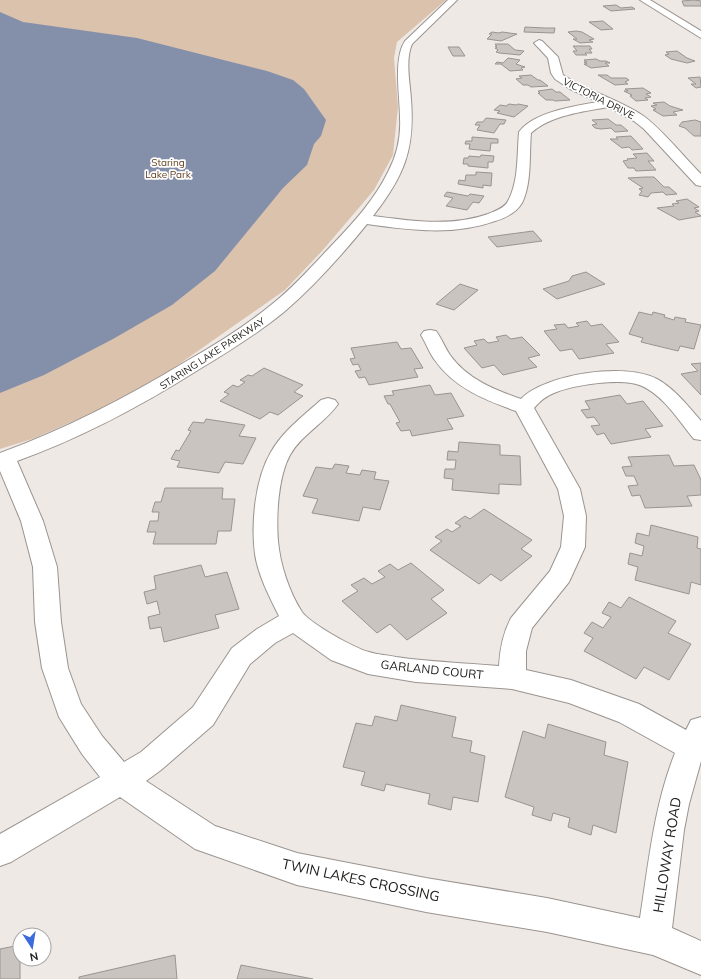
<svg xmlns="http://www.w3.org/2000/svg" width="701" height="979" font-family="Mulish,sans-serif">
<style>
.green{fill:#dbc2ad}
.water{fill:#8490aa}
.building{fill:#cac4c0;stroke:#999490}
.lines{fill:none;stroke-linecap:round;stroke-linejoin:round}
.minor-casing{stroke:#9a9490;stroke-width:2}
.minor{fill:#fff;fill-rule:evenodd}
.labels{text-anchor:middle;stroke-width:3.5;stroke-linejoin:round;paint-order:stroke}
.far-street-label{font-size:10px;fill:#1f1d1b;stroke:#fff}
.far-park-label{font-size:10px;fill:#613d1a;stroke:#fff}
.street-label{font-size:12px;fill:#1f1d1b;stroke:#fff}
.near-street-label{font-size:14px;fill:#1f1d1b;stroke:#fff}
</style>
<rect width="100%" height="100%" fill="#efe9e5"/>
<polygon class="green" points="0,0 446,0 397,42 394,58 398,107 393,155 374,190 323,250 285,290 165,374 103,408 35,438 0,449"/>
<polygon class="water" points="0,12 23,22 137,38 267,71 293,80 304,89 326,120 321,136 314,144 307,165 283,188 215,271 172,305 113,339 44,375 0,393"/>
<g class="building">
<polygon points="694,0 701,1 701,6 684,6 682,1"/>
<polygon points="616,5 621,8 632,7 635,9 611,11 603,6"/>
<polygon points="603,21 613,29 601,30 589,22"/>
<polygon points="525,27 545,28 555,28 554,33 524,32"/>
<polygon points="576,31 582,32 594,39 589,40 593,42 580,43 573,39 577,39 568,32"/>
<polygon points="492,32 499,33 502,32 517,34 501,41 487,39 492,34 489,34"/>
<polygon points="495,44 508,44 515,50 524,51 520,55 499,53 496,52 498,50 495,48 497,48 495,46 497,46"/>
<polygon points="573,46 590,46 592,49 589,49 592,53 585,53 587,55 576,55 573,51 577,51"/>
<polygon points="448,47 459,47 465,56 453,56"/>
<polygon points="677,51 687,58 695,61 687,63 671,59 665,55 669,54 666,52"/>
<polygon points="508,58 520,60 516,64 525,67 521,68 523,70 510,71 501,64 495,64 497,62 503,63"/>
<polygon points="596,59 600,61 606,61 610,63 605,63 609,66 591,68 584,64 587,64 584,62 587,62 584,60"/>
<polygon points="531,75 538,80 540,80 548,86 531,87 528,85 523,85 516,79 522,78 519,76"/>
<polygon points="598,75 607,75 611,78 626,78 629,80 625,82 628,84 615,85"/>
<polygon points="700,77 701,87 696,88 691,84 696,84 688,78"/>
<polygon points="643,88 651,93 646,94 651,97 645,98 648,100 636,101 630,96 632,95 624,91 628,91 625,89"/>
<polygon points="552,89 556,92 560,92 570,100 555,101 553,100 546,100 538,93 540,93 538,91"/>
<polygon points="664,102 670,106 683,110 673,112 677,115 663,116 653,110 656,109 651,106 657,105 653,103"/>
<polygon points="509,104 516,105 518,104 528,106 514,117 497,113 500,111 494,110 500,105 506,106"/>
<polygon points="486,118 506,120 504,124 500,124 494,133 477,130 480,125 475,125 477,122 483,122"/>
<polygon points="608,119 616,125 621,125 628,131 615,132 611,128 601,129 595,128 592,125 597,124 592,120"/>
<polygon points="695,120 701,122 701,136 694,136 685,128 679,126 682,122"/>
<polygon points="631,136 643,149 632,150 629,147 622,148 610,139 618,139 616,137"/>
<polygon points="472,137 498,139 498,143 491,143 490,151 469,149 470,144 465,144 466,141 472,141"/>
<polygon points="647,153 654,161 648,161 656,170 636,171 634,168 628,168 623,161 628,160 627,159 637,158 633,154"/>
<polygon points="481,155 494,156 493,162 488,162 488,168 468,166 468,164 463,164 464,158 468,158 469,156 480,157"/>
<polygon points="476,172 492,173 491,186 483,185 483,188 458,184 459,180 465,181 466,175 476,175"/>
<polygon points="645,177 654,177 664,187 669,187 677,194 666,195 663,192 651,193 648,197 639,195 642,191 639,189 643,188 628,178"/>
<polygon points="447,192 468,196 470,194 484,196 479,203 473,202 467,210 446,206 453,198 444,196"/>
<polygon points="687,199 699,207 694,208 699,211 695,212 701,216 679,220 657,208 674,206 672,204 679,203 676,201"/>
<polygon points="533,231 542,241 497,247 488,237"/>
<polygon points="586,272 605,284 557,299 543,289 569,281 572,276"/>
<polygon points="460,284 478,290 454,310 436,304"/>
<polygon points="639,312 652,315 653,312 665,315 664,317 674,320 675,317 686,319 685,322 701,325 694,349 680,346 678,351 641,342 643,338 629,334"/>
<polygon points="587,321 591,326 602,324 619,342 606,344 614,353 579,359 572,349 560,351 544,331 557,329 554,325 565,324 568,328 579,326 576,323"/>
<polygon points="506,335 511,339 522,337 540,355 528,358 537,367 503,375 494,365 482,368 464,348 477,345 474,341 484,339 488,343 499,341 496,337"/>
<polygon points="397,342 401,349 411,348 423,368 414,369 418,377 369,385 365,377 359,378 355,371 361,370 358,364 353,365 350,359 355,358 351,348"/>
<polygon points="701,363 701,395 681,374 698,371 691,364"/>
<polygon points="264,368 303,385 294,392 303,396 278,415 270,412 260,419 220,401 229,394 224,392 233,385 238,387 245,382 240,380 248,375 252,376"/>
<polygon points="430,385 435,395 451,393 464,416 447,419 453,429 412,436 410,430 401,431 396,423 400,422 390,404 388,404 384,396 394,395 392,391"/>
<polygon points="620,395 627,404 643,401 663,426 645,429 651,437 611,444 604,433 597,435 591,426 600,425 594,417 587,418 581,410 590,409 585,401"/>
<polygon points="206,419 245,425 239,436 256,438 243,464 225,462 219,473 177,467 180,461 171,459 176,450 179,451 191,431 188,430 193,422 204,423"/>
<polygon points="459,442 500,445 500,455 520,456 521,485 499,484 499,494 452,490 453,479 444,478 445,469 455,469 456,460 447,460 448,451 458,452"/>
<polygon points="669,455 674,466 694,465 701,480 701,495 687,496 692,506 645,508 640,495 632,496 628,486 638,485 634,476 626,476 622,467 632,466 628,457"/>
<polygon points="335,464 349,466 346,473 360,475 362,470 376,472 374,479 389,481 380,510 363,507 359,521 312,513 318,499 303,496 316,467 332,469"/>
<polygon points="165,488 223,488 222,499 235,499 231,531 218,531 216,544 153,544 156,532 147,532 150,521 158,521 159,512 152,512 155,502 161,502"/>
<polygon points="484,509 532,540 521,549 532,556 501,581 491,574 479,584 430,550 442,541 435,537 447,529 452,532 461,526 455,523 465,516 470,519"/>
<polygon points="651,525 698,537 697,548 701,549 701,585 691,582 689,594 635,580 638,567 628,564 630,553 642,556 644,546 635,543 637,533 649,536"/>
<polygon points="411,563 444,590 431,599 447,613 407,640 390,624 377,633 342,601 358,591 351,585 364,578 372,584 385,577 378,571 390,564 398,570"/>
<polygon points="201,565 205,577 227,572 239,609 215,615 219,628 164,642 161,627 150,629 148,617 160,614 157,601 147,604 144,592 156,589 154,576"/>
<polygon points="629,597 676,621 668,633 691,644 669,680 644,667 636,679 584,651 593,638 584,633 592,622 603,628 611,617 602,613 609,602 621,608"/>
<polygon points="401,705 456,717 452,737 472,741 470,752 485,756 478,802 453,797 451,810 428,804 430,794 386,784 384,791 361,785 365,772 343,767 356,723 372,726 375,716 397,721"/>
<polygon points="548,724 606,742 604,755 628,762 616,833 593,825 591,835 568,827 570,818 553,813 551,821 532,815 534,807 505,797 523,731 545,738"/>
<polygon points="20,945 20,979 0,979 0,949"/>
<polygon points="175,955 177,979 79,979 79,977"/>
<polygon points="241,965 313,979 237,979"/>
</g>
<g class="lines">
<defs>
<g id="minor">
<path d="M448,0H457L412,44C405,60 410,83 411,99C415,150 404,176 373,216C412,221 451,227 488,214C495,211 505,208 508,201C519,181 517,154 519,132C533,112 575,106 598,102L570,89L555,79L551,73L548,58L534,43L539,40L542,41L558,57L563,75C588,91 617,99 642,115C661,128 684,157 701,174V186L696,185L644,129L634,121L608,107C582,112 551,115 531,133C529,155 532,183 522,203C516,213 505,218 495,221C453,236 410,230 367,224C342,255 314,286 284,312C257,334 228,352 198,370C141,406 81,438 17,461L43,521L57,567L61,622L68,668L81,704L102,736L124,762L141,752L193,707L232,648L257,629L279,616C270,598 258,575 255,554C251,524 255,479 271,452C283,431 303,416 321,400L328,398L335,400L338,404C325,423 302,434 290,455C278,477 276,516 278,541C280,564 289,592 302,612C311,624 354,648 369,652C378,655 388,655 396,657C430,662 465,663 499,666C500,649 503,633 511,618L550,571L561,547L564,516L558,489L516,411C485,400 454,388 434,359C429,352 426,343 421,335L424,331L430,330L436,331C442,339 445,348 450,355C467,379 495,390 521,399C545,374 626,362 657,379C675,389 688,406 701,421V440L694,439C679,421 664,396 642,386C623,377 573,385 554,393C546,396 540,401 534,408L580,489L586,516L585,547L569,582L532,628L526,651V670L571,680L639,704L686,730L691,720L701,717V761L689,804L684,830L672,928L701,941V975L653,955L547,932L426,912L297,885L195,849L120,797L11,862L0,866V834L100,777L82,754L59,717L42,668L35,622L33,567L21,521L0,471V453C65,429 126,398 185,362C215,345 244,327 271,305C294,287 313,265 333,244C354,222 375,199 388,172C397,155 401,137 400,118C400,96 393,59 405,41ZM293,633L331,660L368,674L416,682L512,689L569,703L619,722L675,753C654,806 649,861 640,918L547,898L426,878L297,853L215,826L146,781L161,770L213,725L250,664L275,643Z"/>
<polygon points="640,0 650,0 701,31 701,38"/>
</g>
</defs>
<use href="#minor" class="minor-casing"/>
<use href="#minor" class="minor"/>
</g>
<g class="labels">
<g class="far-street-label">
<text transform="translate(599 98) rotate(27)" y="4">VICTORIA DRIVE</text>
<text transform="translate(212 353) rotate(-33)" y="4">STARING LAKE PARKWAY</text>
</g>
<g class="far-park-label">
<text x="168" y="166">Staring<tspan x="168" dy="12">Lake Park</tspan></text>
</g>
<g class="street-label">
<text transform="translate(432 670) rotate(6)" y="4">GARLAND COURT</text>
</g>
<g class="near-street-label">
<text transform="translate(667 855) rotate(-81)" y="5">HILLOWAY ROAD</text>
<text transform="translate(361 880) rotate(12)" y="5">TWIN LAKES CROSSING</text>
</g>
</g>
<g transform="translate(32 947) rotate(168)"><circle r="19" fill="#ffffff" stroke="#a5a5a4"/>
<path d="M0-3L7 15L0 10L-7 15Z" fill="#3c6cdc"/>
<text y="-6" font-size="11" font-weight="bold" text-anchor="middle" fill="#1f1d1b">N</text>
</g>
</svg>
